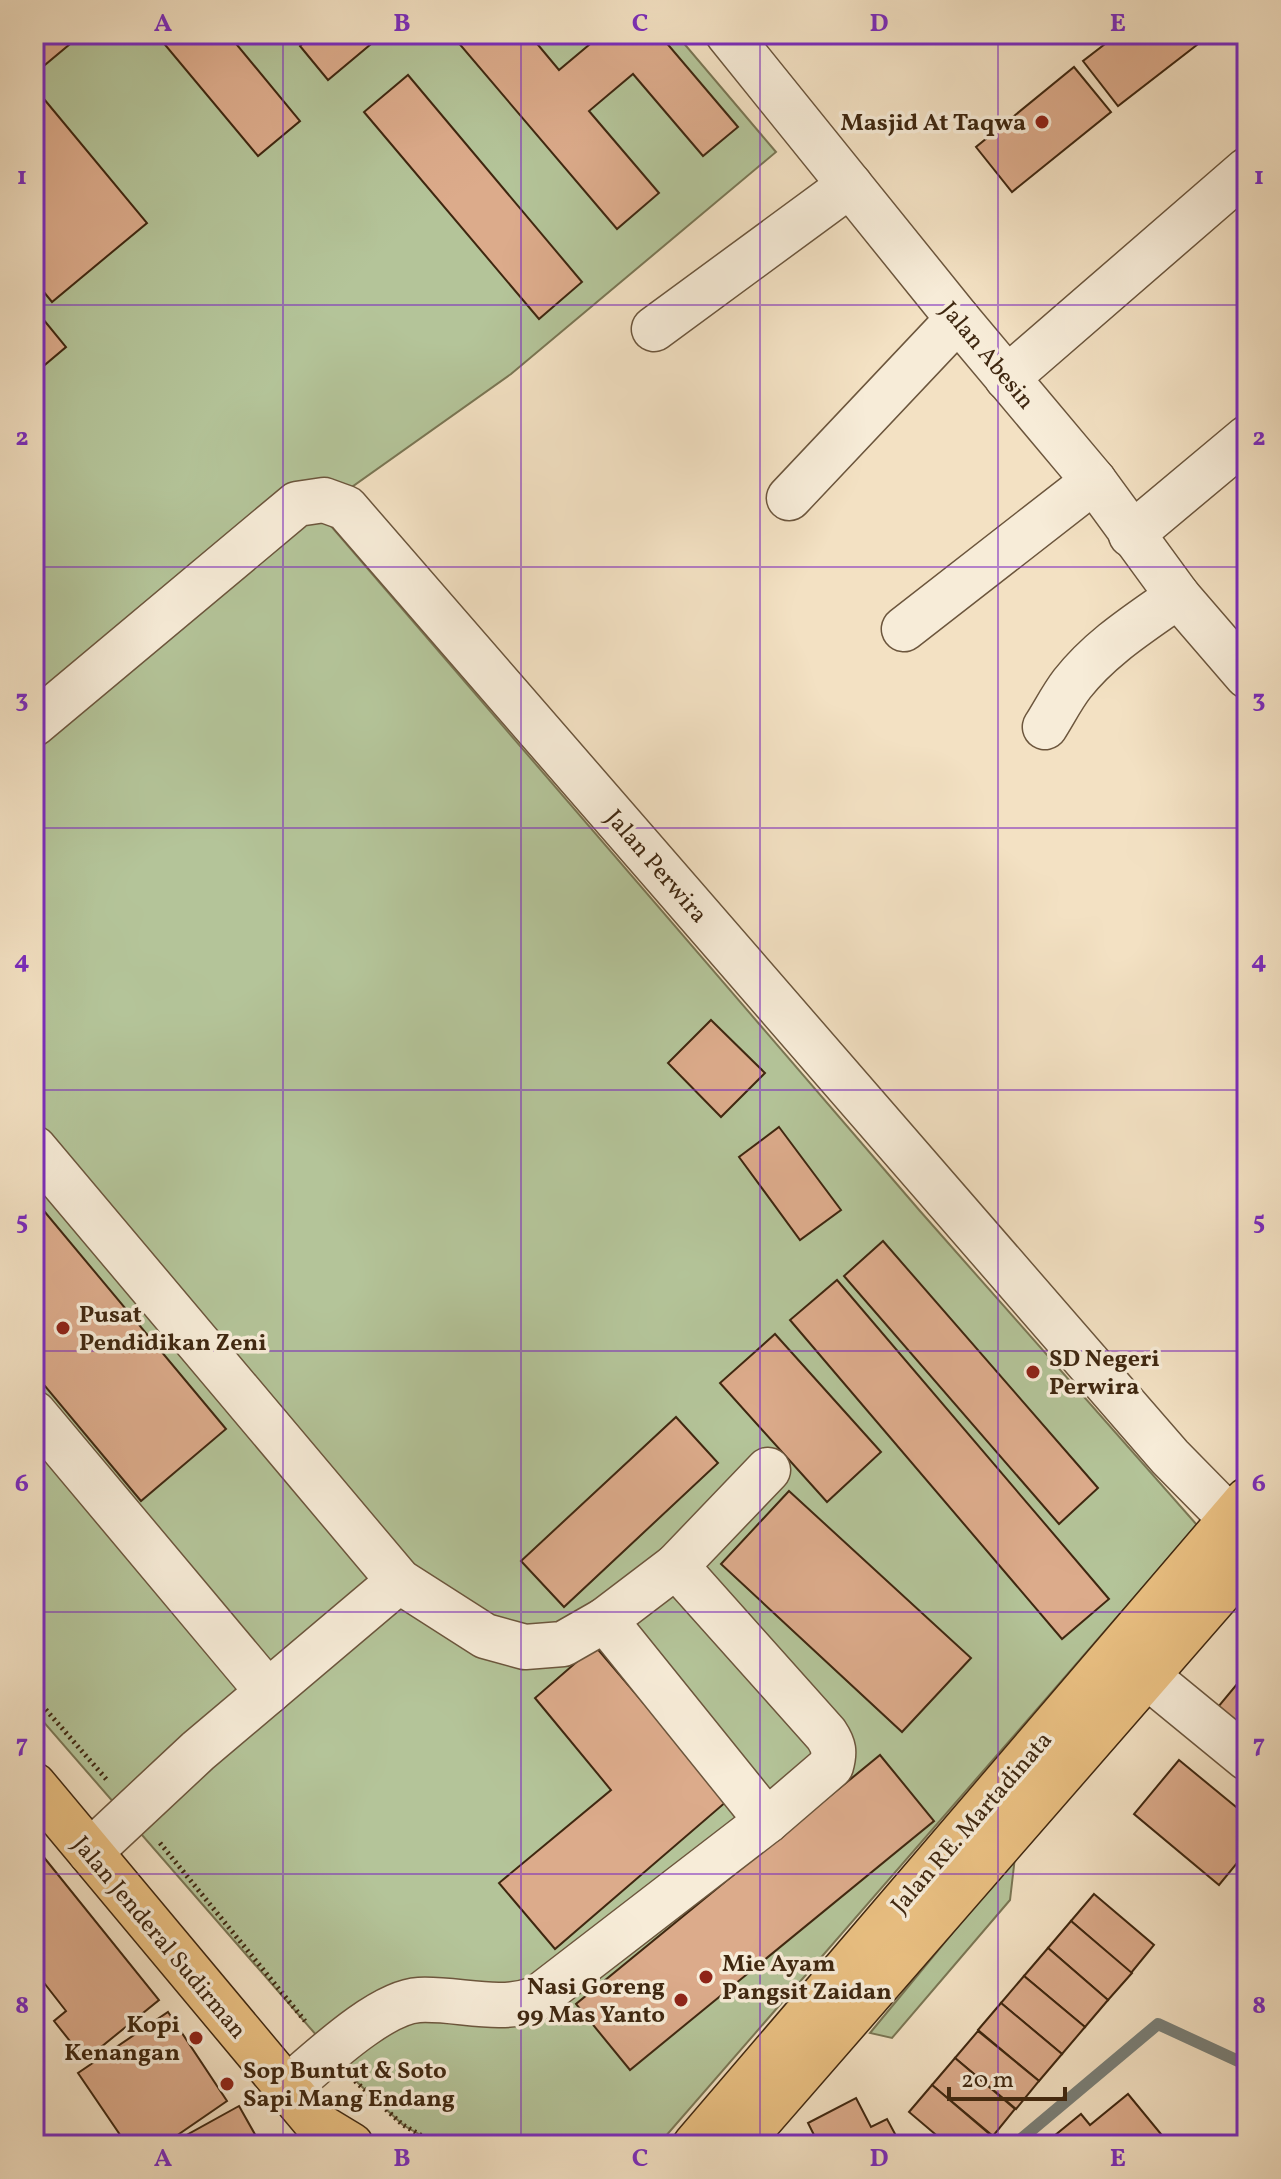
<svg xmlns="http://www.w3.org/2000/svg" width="1281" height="2179" font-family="Vollkorn,serif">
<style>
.green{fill:#b4c499;stroke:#7a7654;stroke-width:2}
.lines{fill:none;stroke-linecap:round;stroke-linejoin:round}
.stream{stroke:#7a8079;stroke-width:12}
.building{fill:#dcab8b;stroke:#3f2710;stroke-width:2}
.minor-casing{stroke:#6c563d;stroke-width:47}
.major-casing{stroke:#3f2710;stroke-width:47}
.path{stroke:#3f2710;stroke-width:5;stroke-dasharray:2 4;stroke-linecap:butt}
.minor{stroke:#f7ecd8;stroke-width:44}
.major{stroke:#eac082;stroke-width:44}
.grid{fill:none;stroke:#7b2cbf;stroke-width:2;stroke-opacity:0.55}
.poi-dot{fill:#8f2418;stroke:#f7ecd8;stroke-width:3}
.labels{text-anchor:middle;stroke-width:7;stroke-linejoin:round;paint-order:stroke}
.poi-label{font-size:24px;font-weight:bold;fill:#3f2710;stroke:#f7ecd8;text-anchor:start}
.street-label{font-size:24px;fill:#3f2710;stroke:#f7ecd8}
.neatline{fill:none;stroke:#7b2cbf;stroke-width:3}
.grid-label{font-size:26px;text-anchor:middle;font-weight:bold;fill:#7b2cbf}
</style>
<rect width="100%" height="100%" fill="#f3e1c3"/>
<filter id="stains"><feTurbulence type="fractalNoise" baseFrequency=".0025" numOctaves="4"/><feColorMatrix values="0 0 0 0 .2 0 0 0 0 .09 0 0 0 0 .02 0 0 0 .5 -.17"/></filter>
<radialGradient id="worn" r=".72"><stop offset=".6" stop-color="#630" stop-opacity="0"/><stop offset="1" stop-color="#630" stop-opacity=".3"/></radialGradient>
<g class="green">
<polygon points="34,34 676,34 776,152 511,374 318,511 920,1211 1197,1525 658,2145 438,2145 403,2125 358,2083 34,1711"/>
<polygon points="1015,1857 1010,1900 892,2038 870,2033"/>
</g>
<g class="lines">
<polyline class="stream" points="1014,2145 1158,2024 1247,2065"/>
</g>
<g class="building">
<polygon points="34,34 82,34 34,74"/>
<polygon points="156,34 228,34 300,121 258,156"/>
<polygon points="314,34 383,34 328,80 300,46"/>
<polygon points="451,34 529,34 559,70 602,34 659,34 738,127 703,156 633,74 589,111 659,193 617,229"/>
<polygon points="1118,34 1211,34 1118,106 1083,61"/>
<polygon points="1074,67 1111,112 1012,192 976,147"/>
<polygon points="408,75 582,282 539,319 364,112"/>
<polygon points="34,87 147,223 52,302 34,280"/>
<polygon points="34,308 66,347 34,374"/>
<polygon points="711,1020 765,1073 721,1117 668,1063"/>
<polygon points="779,1127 841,1210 800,1240 739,1157"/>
<polygon points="34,1199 226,1429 141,1501 34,1373"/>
<polygon points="883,1241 1098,1488 1059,1524 844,1276"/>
<polygon points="837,1280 1109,1599 1062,1639 790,1320"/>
<polygon points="775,1334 881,1452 827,1502 720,1383"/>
<polygon points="676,1417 718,1463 564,1607 521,1561"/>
<polygon points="789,1491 971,1658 902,1732 721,1564"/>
<polygon points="595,1646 727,1801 555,1949 499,1883 611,1790 535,1698"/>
<polygon points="1247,1672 1247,1750 1208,1719"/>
<polygon points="880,1755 934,1821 630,2070 576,2004"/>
<polygon points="1179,1760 1247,1816 1247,1851 1219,1885 1134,1814"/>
<polygon points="34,1845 159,2000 85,2060 54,2021 66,2011 34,1970"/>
<polygon points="1094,1894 1154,1945 1131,1973 1071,1921"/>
<polygon points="1071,1921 1132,1973 1108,2000 1048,1948"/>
<polygon points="1048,1948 1108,2000 1085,2027 1024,1976"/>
<polygon points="1024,1976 1085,2027 1062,2054 1001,2003"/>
<polygon points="1001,2003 1062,2054 1039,2081 978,2030"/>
<polygon points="168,2012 227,2101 163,2145 127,2145 78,2073"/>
<polygon points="978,2031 1039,2081 1016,2109 955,2058"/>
<polygon points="955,2058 1015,2109 993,2136 932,2085"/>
<polygon points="932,2085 993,2137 985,2145 948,2145 909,2112"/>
<polygon points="1128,2094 1170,2145 1043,2145 1081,2114 1090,2125"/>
<polygon points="856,2098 871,2127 887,2119 901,2145 811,2145 817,2141 808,2123"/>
<polygon points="239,2106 261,2145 175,2145 174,2142"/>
</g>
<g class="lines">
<defs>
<g id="minor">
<polyline points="728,34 958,319 1094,481 1178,596 1247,676"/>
<polyline points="654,329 850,185"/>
<polyline points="1007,378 1247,170"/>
<polyline points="789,498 958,319"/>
<polyline points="1131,535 1247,438"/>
<polyline points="904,629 1094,481"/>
<polyline points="34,724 297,504 324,500 346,508 1170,1457 1231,1519"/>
<path d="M1045,727C1054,713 1062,697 1072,684C1101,647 1140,623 1178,596"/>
<polyline points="34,1148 399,1581 485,1636 525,1647 563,1644 605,1620"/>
<polyline points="34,1413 268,1692"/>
<polyline points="676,1566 605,1620 767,1821"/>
<polyline points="1119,1653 1247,1758"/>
<polyline points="90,1852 198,1751 399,1581"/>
<path d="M287,2088C318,2062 380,2002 419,2000C458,1998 498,2013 536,1999L767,1821L831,1766C835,1752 834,1746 826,1734L676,1566L768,1470"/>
</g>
<g id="major">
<polyline points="34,1785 318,2125 351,2145"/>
<polyline points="695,2145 1247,1500"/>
<polyline points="738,2145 1247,1561"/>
</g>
</defs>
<use href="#minor" class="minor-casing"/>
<use href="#major" class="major-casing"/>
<g class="path">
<polyline points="34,1696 107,1780"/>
<polyline points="160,1843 305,2021"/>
<polyline points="355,2081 403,2125 438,2145"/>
</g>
<use href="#minor" class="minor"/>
<use href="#major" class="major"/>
</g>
<path class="grid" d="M283,34V2145M521,34V2145M760,34V2145M998,34V2145M34,305H1247M34,567H1247M34,828H1247M34,1090H1247M34,1351H1247M34,1612H1247M34,1874H1247"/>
<g class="poi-dot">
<circle cx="1042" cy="122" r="8"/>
<circle cx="63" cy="1328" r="8"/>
<circle cx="1033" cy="1372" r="8"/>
<circle cx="706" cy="1977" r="8"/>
<circle cx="681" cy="2000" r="8"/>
<circle cx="196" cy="2038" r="8"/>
<circle cx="227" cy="2084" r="8"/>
</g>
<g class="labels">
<g class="poi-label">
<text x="1026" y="130" text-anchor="end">Masjid At Taqwa</text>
<text x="79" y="1322">Pusat<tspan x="79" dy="28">Pendidikan Zeni</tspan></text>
<text x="1049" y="1366">SD Negeri<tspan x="1049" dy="28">Perwira</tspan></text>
<text x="722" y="1971">Mie Ayam<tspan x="722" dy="28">Pangsit Zaidan</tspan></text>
<text x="665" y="1994" text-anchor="end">Nasi Goreng<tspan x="665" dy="28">99 Mas Yanto</tspan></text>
<text x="180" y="2032" text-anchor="end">Kopi<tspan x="180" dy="28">Kenangan</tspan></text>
<text x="243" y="2078">Sop Buntut &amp; Soto<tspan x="243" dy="28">Sapi Mang Endang</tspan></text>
</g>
<g class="street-label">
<text transform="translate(988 355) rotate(50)" y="8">Jalan Abesin</text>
<text transform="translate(657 866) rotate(49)" y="8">Jalan Perwira</text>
<text transform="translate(971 1822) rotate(-49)" y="8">Jalan RE. Martadinata</text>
<text transform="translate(160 1937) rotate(50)" y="8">Jalan Jenderal Sudirman</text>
</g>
</g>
<rect width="1281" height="2179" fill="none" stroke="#f3e1c3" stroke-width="88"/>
<path d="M949 2087v12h116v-12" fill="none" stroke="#3f2710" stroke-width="4"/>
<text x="961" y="2087" font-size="24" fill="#3f2710" stroke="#f7ecd8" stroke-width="6" paint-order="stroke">20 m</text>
<rect x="44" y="44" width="1193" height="2091" class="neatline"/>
<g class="grid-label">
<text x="163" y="31">A</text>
<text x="402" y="31">B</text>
<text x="640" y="31">C</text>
<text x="879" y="31">D</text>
<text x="1118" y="31">E</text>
<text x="22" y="184">1</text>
<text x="1259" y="184">1</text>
<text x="22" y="445">2</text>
<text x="1259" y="445">2</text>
<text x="22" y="707">3</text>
<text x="1259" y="707">3</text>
<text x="22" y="968">4</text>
<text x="1259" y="968">4</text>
<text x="22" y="1229">5</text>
<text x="1259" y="1229">5</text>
<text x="22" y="1491">6</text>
<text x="1259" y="1491">6</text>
<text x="22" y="1752">7</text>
<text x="1259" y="1752">7</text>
<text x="22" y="2013">8</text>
<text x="1259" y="2013">8</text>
<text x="163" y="2166">A</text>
<text x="402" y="2166">B</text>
<text x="640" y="2166">C</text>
<text x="879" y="2166">D</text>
<text x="1118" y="2166">E</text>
</g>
<rect width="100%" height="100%" filter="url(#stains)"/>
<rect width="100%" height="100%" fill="url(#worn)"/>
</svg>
